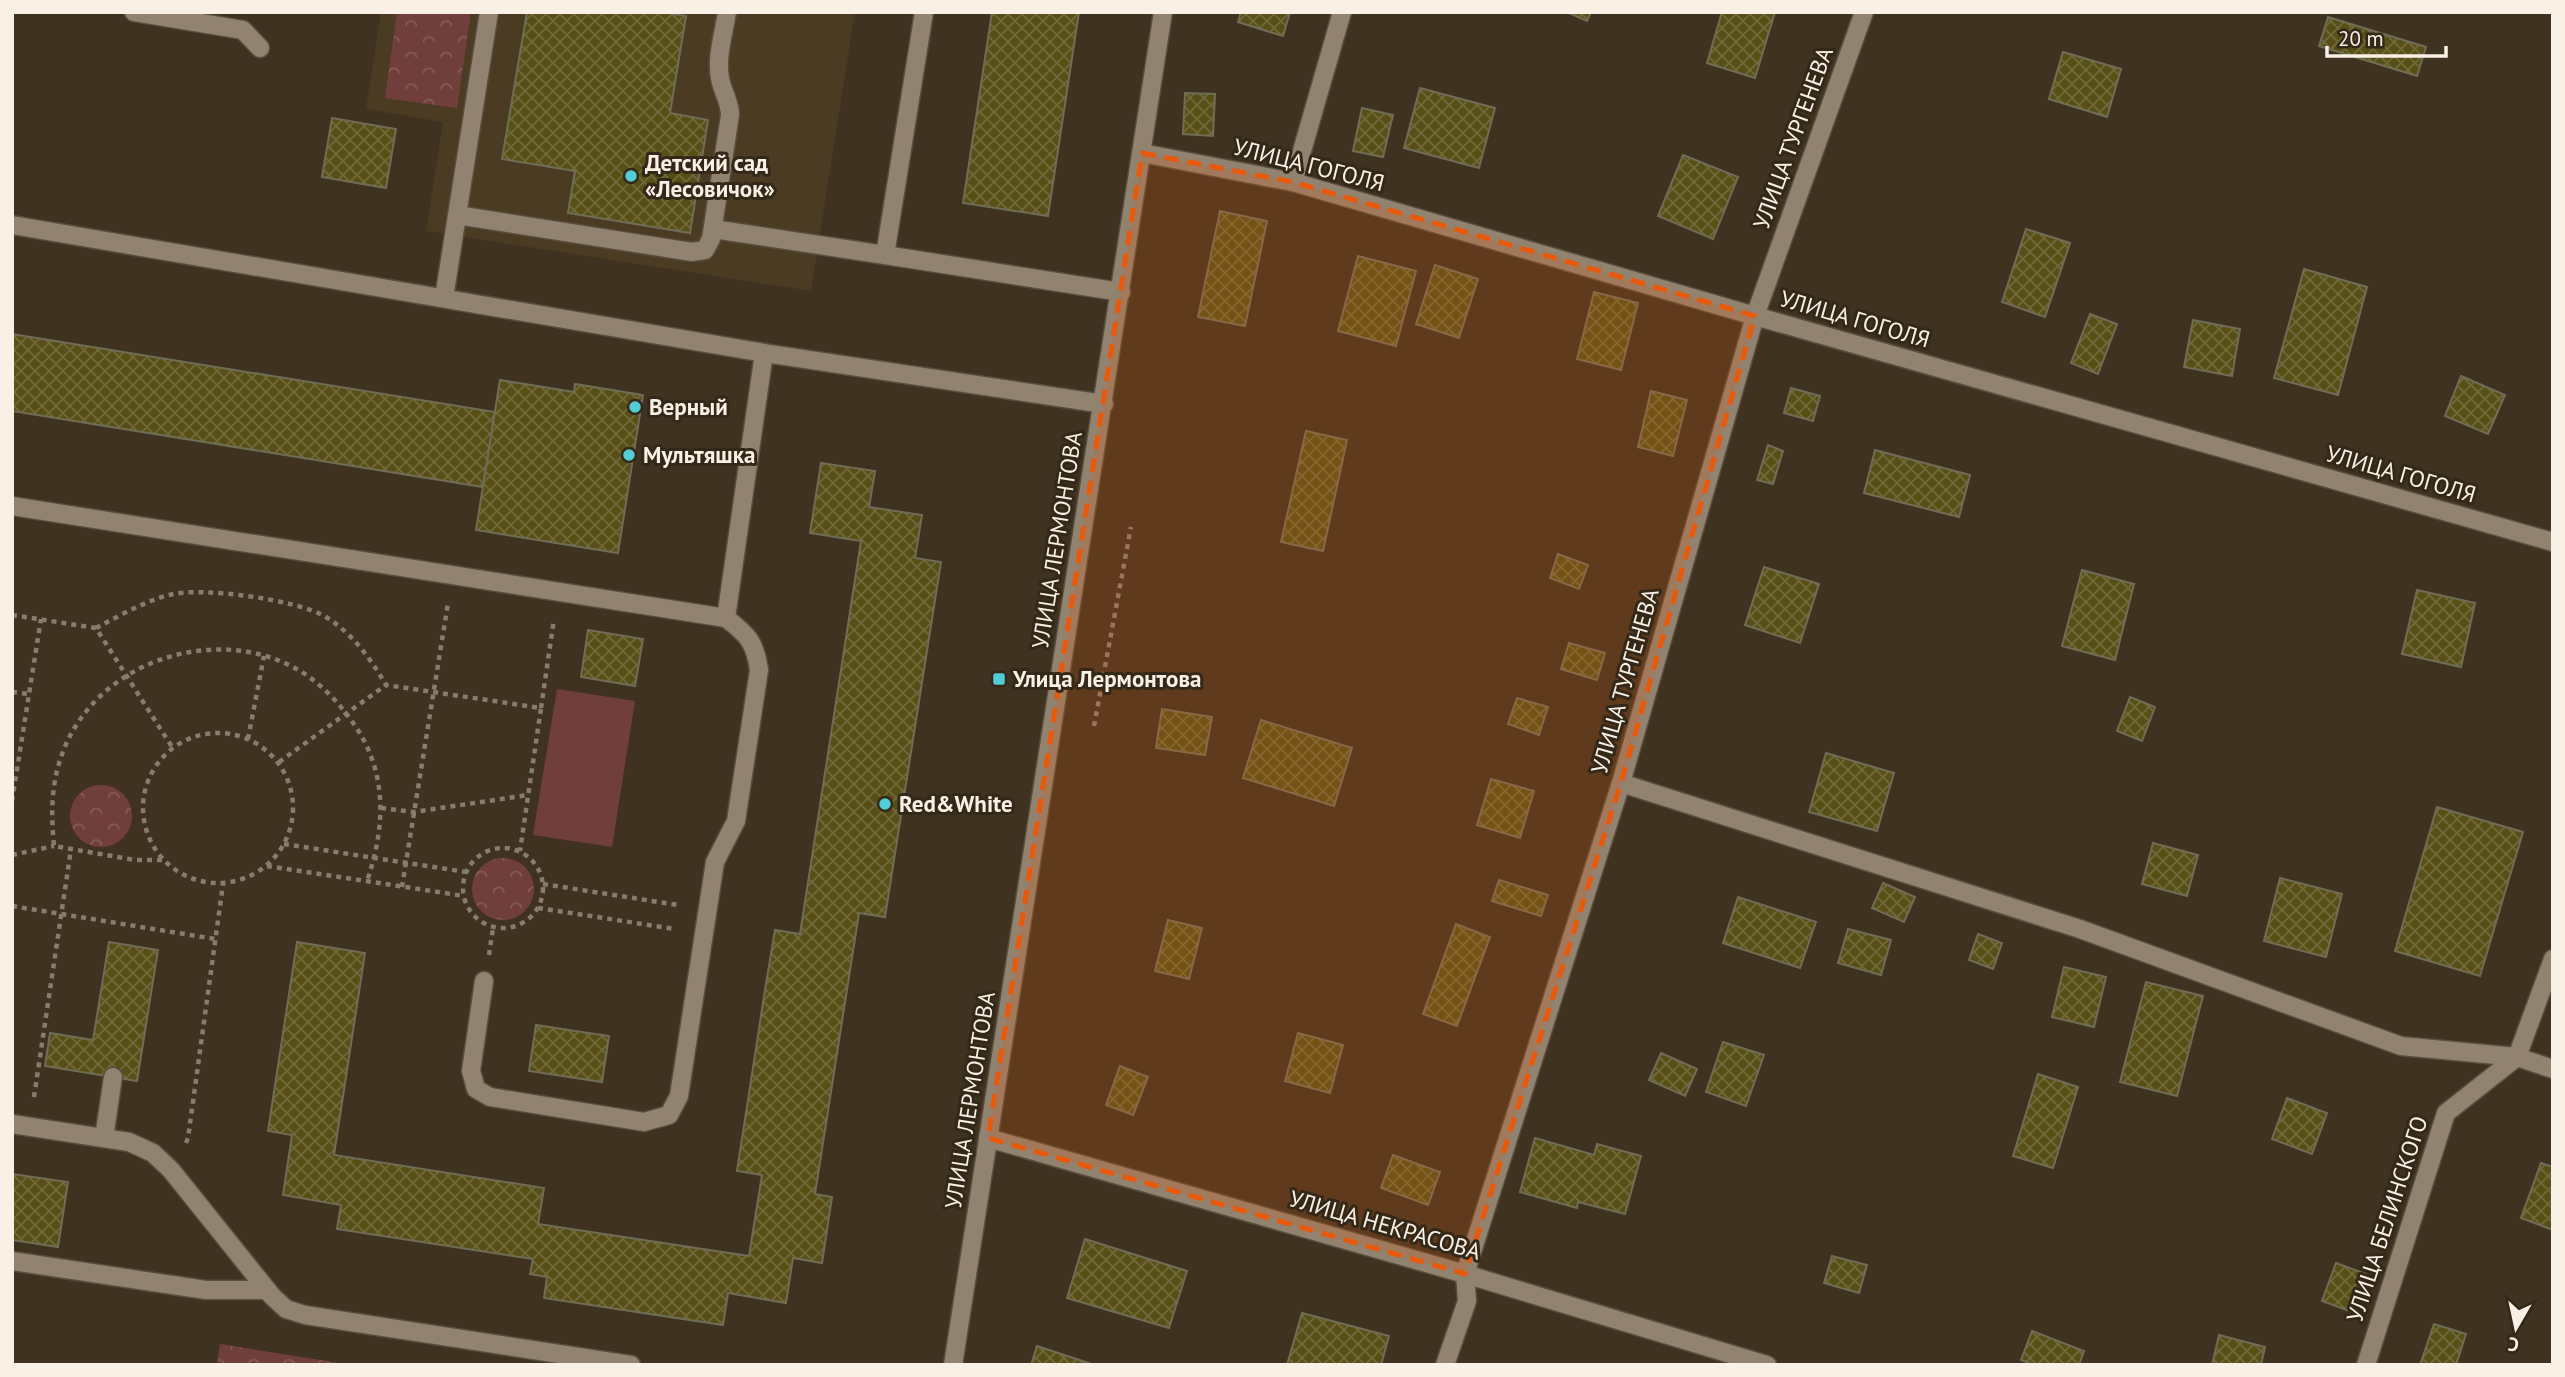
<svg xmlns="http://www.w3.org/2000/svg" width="2565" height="1377" font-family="'PT Sans',sans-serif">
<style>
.built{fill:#4b3b23}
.forest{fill:url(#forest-crowns)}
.pitch{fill:#703f3c}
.building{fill:url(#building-cross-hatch);stroke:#706d57;stroke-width:2}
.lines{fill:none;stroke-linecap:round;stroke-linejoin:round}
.minor-casing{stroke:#584e3e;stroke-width:21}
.path{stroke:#877c6e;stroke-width:4.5;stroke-dasharray:5 5;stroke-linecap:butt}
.minor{stroke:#918370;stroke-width:18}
.marked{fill:#e8590c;fill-opacity:0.2;stroke:#e8590c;stroke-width:5;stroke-dasharray:14 9;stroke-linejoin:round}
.poi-dot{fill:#52ccd6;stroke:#342818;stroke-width:2.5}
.labels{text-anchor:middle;stroke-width:6;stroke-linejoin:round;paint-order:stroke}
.street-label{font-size:23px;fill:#f9f1e6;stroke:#342818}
.poi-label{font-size:23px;font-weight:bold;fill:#f9f1e6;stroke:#342818;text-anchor:start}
</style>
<defs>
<pattern id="forest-crowns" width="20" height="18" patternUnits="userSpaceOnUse" patternTransform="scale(1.75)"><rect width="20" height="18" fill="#703f3c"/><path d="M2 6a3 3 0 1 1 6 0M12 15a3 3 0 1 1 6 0" fill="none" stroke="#855b58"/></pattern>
<pattern id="building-cross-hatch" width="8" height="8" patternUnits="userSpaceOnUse" patternTransform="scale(1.75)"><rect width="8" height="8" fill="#584f17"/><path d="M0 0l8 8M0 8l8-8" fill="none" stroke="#716939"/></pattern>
</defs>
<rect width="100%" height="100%" fill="#3f3221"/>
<polygon class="built" points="381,12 855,12 811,291 426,231 443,122 366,109"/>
<g class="forest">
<polygon points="397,12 471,12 457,108 385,98"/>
<circle cx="101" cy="816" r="31"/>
<circle cx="503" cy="889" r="31"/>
<polygon points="220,1344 352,1365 217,1365"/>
</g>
<polygon class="pitch" points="557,689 635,701 612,847 533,835"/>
<g class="building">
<polygon points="527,12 662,12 686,16 670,113 708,120 690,233 568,213 575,171 502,159"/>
<polygon points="992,12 1079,12 1048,216 963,203"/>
<polygon points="1241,12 1290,12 1283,36 1238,22"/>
<polygon points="1567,12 1591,12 1587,21"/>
<polygon points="1722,12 1775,12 1755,78 1707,63"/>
<polygon points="2328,17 2426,47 2417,76 2319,46"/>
<polygon points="2063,52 2121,69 2107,117 2049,99"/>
<polygon points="1420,88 1495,108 1479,168 1404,148"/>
<polygon points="1185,93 1215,94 1213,136 1183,134"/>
<polygon points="1362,108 1393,115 1383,157 1353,151"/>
<polygon points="332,118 396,129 386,188 322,177"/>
<polygon points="1683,155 1738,177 1713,239 1658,216"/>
<polygon points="1220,211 1267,221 1245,326 1198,317"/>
<polygon points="2026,229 2070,243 2045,317 2002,302"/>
<polygon points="1358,256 1416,271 1396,346 1338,331"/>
<polygon points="1435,265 1478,279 1459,338 1416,324"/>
<polygon points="2304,269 2367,287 2338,395 2274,378"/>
<polygon points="1594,292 1638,303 1621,370 1577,359"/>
<polygon points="2090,314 2117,324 2098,374 2071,363"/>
<polygon points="2193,320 2240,329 2232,376 2184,367"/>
<polygon points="12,334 495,412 483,487 12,411"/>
<polygon points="2461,376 2505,395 2488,434 2445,416"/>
<polygon points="500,380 574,392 575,384 643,395 618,553 476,530"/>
<polygon points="1791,388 1820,396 1813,421 1784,413"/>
<polygon points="1651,391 1687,400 1673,456 1638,447"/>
<polygon points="1306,431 1347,440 1323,551 1281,542"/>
<polygon points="1768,445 1783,451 1773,484 1757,480"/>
<polygon points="1875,450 1970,475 1959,517 1864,493"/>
<polygon points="821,463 875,471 869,507 922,515 915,558 941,562 885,917 859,913 815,1194 832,1197 822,1263 793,1258 786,1303 728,1293 723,1325 544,1298 547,1277 530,1274 533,1259 337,1229 341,1205 283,1195 292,1135 268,1131 297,942 365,953 334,1155 544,1188 538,1224 749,1256 762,1175 737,1171 765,990 775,930 800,934 861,541 810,533"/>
<polygon points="1558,554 1588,565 1579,589 1550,578"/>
<polygon points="1764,567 1819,584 1800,643 1745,625"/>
<polygon points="2082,570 2134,584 2115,660 2062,646"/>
<polygon points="2417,590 2475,603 2461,667 2402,654"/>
<polygon points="588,630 643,639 635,686 581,677"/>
<polygon points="1569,643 1605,653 1597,680 1561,669"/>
<polygon points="2130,697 2155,707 2142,741 2117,731"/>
<polygon points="1517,698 1548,707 1539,735 1508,724"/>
<polygon points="1162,709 1212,717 1205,755 1156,748"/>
<polygon points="1261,720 1352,748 1334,806 1243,778"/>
<polygon points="1826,753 1894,773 1877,831 1809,812"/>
<polygon points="1491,779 1534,791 1520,838 1477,825"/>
<polygon points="2437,807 2523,832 2480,976 2395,951"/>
<polygon points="2153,843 2198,855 2187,896 2142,884"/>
<polygon points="2280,878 2342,894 2326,957 2264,941"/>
<polygon points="1499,880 1548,895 1541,916 1492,901"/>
<polygon points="1883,883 1915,897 1904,922 1872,908"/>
<polygon points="1738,897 1816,922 1800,968 1723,943"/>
<polygon points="1168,920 1202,928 1189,979 1155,971"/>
<polygon points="1456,924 1490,937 1457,1026 1423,1014"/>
<polygon points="1848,929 1891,940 1881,975 1838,963"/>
<polygon points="1978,934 2002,943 1993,969 1969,960"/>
<polygon points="109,942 158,950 137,1081 45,1066 50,1033 93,1040"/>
<polygon points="2064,967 2106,977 2094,1027 2052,1017"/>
<polygon points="2146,982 2203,996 2177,1096 2120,1082"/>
<polygon points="536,1025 609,1036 602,1082 529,1071"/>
<polygon points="1298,1033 1343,1045 1330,1093 1285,1081"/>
<polygon points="1723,1042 1764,1055 1746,1106 1706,1092"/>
<polygon points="1661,1053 1697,1069 1685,1096 1649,1080"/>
<polygon points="1120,1066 1148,1077 1133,1115 1106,1105"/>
<polygon points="2038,1074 2078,1087 2053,1168 2013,1156"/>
<polygon points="2287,1098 2327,1113 2312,1154 2272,1139"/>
<polygon points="1535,1138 1594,1155 1597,1144 1641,1156 1625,1214 1578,1202 1577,1208 1520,1192"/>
<polygon points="1393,1155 1440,1172 1428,1205 1381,1188"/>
<polygon points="2541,1163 2553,1167 2553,1230 2521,1218"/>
<polygon points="12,1174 68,1182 58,1247 12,1240"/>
<polygon points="1085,1239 1187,1271 1169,1328 1067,1298"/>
<polygon points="1832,1256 1867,1265 1859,1293 1824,1283"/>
<polygon points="2336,1263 2366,1274 2352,1312 2322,1301"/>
<polygon points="1302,1313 1389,1336 1381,1365 1287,1365"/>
<polygon points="2434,1324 2466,1334 2456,1365 2420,1365"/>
<polygon points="2032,1331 2084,1351 2079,1365 2034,1365 2021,1360"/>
<polygon points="2219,1335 2265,1347 2261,1365 2212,1365"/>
<polygon points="1037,1346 1089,1363 1088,1365 1031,1365"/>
</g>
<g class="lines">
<defs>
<g id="minor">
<polyline points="134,12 243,30 260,48"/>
<polyline points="924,12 885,255 1121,292"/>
<polyline points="1142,153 1293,182 1755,316 2553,542"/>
<polyline points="1293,182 1342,12"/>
<path d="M457,215L692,252L705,250L711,239L730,115C730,101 722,91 720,78C716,57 724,33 727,12"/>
<polyline points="12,225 764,353 1104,404"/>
<polyline points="713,229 885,255"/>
<polyline points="444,298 489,12"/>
<polyline points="12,506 726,618"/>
<polyline points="1621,783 2080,929 2401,1046 2517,1057 2553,1069"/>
<path d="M484,981L471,1071L476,1089L490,1097L644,1122L669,1115L679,1096L715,862L736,821L759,670C755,642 748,635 726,618L764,353"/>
<polyline points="12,1124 129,1142 153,1153 171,1170 272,1296 286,1309 305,1315 631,1365"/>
<polyline points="104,1138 113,1077"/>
<polyline points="988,1138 1465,1274 1767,1365"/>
<polyline points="12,1261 206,1290 267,1290"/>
<polyline points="953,1365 1163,12"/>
<polyline points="1445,1365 1467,1301 1465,1274 1621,783 1755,316 1864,12"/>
<polyline points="2366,1365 2446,1113 2517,1057 2553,959"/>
</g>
</defs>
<use href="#minor" class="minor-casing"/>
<g class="path">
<polyline points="12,615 96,628 172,747"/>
<path d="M96,628C119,616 143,602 169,595C200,586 299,600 326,617C353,634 370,658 386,685L541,708L520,851"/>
<polyline points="12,692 29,694"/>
<polyline points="541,708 554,619"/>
<polyline points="1094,726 1131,527"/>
<circle cx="218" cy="808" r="75"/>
<polyline points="248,739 264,656"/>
<polyline points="279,762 386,685"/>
<polyline points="12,801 41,619"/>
<polyline points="381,808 414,812 528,795"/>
<polyline points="284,844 466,872"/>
<circle cx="503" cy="888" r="40"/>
<polyline points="12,855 54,846"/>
<path d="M162,860H135L54,846C51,815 51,787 61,757C92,665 208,623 293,667C316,679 336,699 351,720C388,770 386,825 367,881"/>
<polyline points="267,866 464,896"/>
<polyline points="543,884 678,905"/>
<polyline points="402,887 448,603"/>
<polyline points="12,906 215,939"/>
<polyline points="538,908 675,929"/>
<polyline points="489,955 493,928"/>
<polyline points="34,1097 71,849"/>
<polyline points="186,1143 188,1138 223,884"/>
</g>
<use href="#minor" class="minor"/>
</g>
<path class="marked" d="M1142,153L1293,182L1755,316L1621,783L1465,1274L988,1138Z"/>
<g class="poi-dot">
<circle cx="631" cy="176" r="7"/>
<circle cx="635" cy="407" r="7"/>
<circle cx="629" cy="455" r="7"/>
<rect x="992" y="672" width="14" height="14" rx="3.5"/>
<circle cx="885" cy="804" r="7"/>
</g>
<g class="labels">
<g class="street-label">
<text transform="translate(1793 138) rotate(-70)" y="8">УЛИЦА ТУРГЕНЕВА</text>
<text transform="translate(1309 165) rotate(14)" y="8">УЛИЦА ГОГОЛЯ</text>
<text transform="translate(1855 319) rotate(16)" y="8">УЛИЦА ГОГОЛЯ</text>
<text transform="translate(2401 474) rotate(16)" y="8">УЛИЦА ГОГОЛЯ</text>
<text transform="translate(1057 540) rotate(-81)" y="8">УЛИЦА ЛЕРМОНТОВА</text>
<text transform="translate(1625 681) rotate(-74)" y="8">УЛИЦА ТУРГЕНЕВА</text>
<text transform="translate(970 1100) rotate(-81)" y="8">УЛИЦА ЛЕРМОНТОВА</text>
<text transform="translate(2387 1219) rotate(-72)" y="8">УЛИЦА БЕЛИНСКОГО</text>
<text transform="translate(1385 1225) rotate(16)" y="8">УЛИЦА НЕКРАСОВА</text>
</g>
<g class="poi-label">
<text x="645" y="171">Детский сад<tspan x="645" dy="26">«Лесовичок»</tspan></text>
<text x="649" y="415">Верный</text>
<text x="643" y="463">Мультяшка</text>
<text x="1013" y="687">Улица Лермонтова</text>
<text x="899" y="812">Red&amp;White</text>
</g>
</g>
<rect width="2565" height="1377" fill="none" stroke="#f9f1e6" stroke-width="28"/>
<g transform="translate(2516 1328) rotate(189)" stroke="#342818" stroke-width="5" paint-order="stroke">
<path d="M0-5L12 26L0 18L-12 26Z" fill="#f9f1e6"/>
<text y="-10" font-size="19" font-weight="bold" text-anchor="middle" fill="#f9f1e6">С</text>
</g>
<path d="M2327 46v10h119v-10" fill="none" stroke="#f9f1e6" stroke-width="3.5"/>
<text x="2338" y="46" font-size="21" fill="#f9f1e6" stroke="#342818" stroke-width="5" paint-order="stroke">20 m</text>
</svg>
